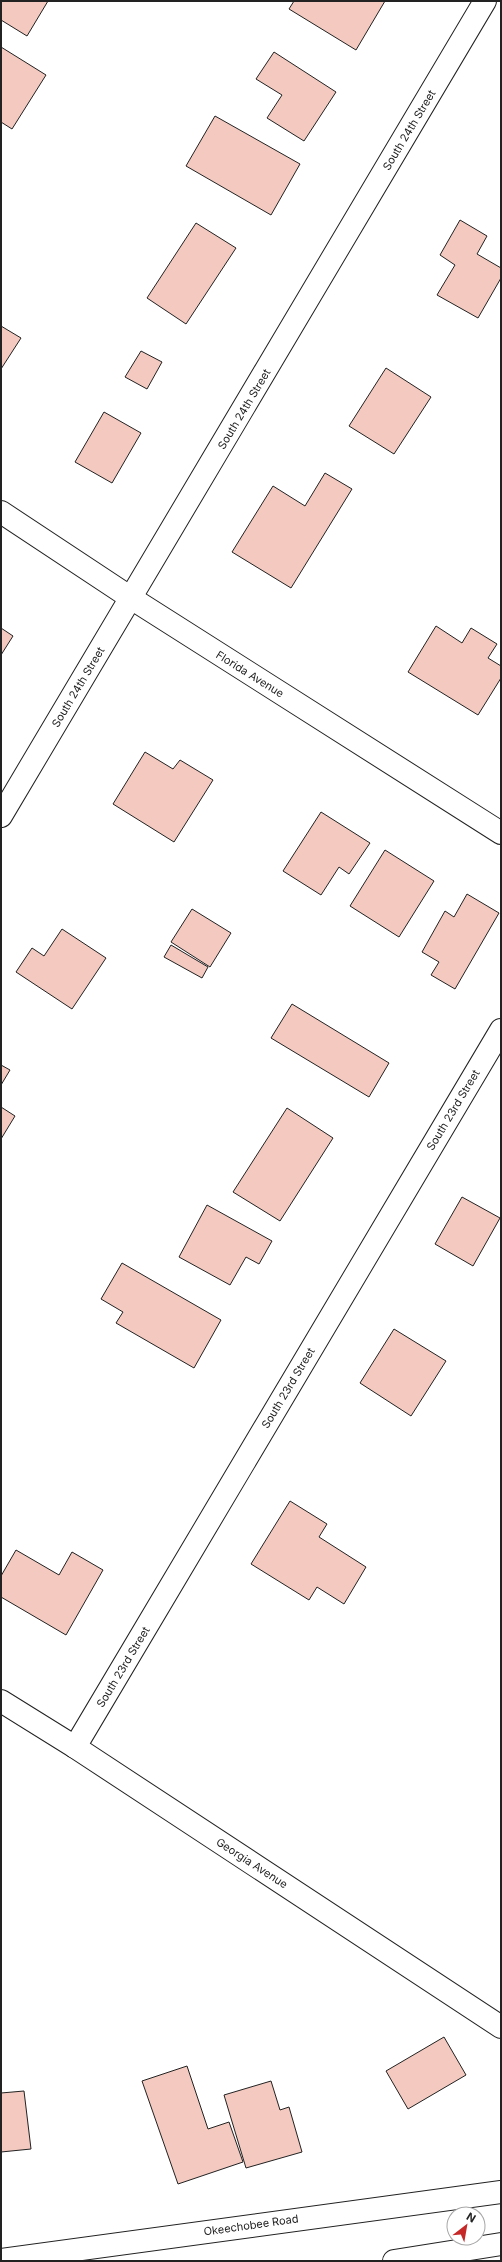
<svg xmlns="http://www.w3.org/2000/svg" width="502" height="2262" font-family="Inter,sans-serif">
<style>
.building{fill:#f3c9c0;stroke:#222}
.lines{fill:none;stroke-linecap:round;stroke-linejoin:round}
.minor-casing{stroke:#222;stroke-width:24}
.major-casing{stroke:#222;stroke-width:24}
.minor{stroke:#fff;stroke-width:22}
.major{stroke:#fff;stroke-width:22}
.labels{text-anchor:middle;stroke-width:3;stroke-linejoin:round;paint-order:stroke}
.street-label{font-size:11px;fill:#222;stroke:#fff}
</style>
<rect width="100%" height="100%" fill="#fff"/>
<g class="building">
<polygon points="1,1 48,1 27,36 1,20"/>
<polygon points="294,1 385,1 356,50 289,9"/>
<polygon points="1,47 46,75 12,129 1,122"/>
<polygon points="274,52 336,92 304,141 267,118 282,95 256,79"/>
<polygon points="215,116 300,164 271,215 186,166"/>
<polygon points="460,220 487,236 477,254 501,268 501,278 478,318 437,295 455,265 440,255"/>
<polygon points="196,223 236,248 186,324 147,298"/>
<polygon points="1,326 21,338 1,369"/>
<polygon points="141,351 162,362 147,389 125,377"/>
<polygon points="386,368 431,397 394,454 349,426"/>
<polygon points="104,412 141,433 112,483 75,462"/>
<polygon points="325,473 352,489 291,588 232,552 273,486 305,506"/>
<polygon points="436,626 462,643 471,628 497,644 488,658 501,666 501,678 478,715 408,672"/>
<polygon points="1,628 13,636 1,655"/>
<polygon points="145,752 173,769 180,760 213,780 174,842 113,804"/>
<polygon points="321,812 370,843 349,874 339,867 321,895 283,871"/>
<polygon points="385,850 434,881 399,937 350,906"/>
<polygon points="467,894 499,913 455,989 431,975 439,962 422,952 445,911 454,917"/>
<polygon points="192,909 231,933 210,967 171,942"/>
<polygon points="62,929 106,958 72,1009 16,972 32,948 44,956"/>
<polygon points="171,945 208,967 202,978 164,957"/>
<polygon points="292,1004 389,1063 369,1097 271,1038"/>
<polygon points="1,1065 10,1070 1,1085"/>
<polygon points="1,1107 15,1116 1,1139"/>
<polygon points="287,1108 333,1138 280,1221 233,1192"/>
<polygon points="462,1197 500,1218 473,1266 435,1244"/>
<polygon points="207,1205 272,1241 259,1264 246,1257 230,1285 179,1257"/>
<polygon points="122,1263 221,1320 194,1368 116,1323 123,1312 101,1299"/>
<polygon points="394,1329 446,1361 411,1416 360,1383"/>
<polygon points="290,1501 327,1524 319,1537 366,1567 344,1604 317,1587 309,1600 251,1564"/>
<polygon points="16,1550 59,1575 72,1552 103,1570 66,1635 1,1597 1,1576"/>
<polygon points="444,2037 466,2075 408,2109 386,2071"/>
<polygon points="187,2066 208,2129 229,2122 243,2162 178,2184 142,2081"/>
<polygon points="271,2081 280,2110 289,2107 302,2152 246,2168 224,2095"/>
<polygon points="24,2091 31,2149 1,2152 1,2093"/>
</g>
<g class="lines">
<defs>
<g id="minor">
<polyline points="1,512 131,598 501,833"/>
<polyline points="1,816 485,1"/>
<polyline points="1,1701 75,1747 501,2027"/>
<polyline points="75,1747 501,1030"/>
</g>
<g id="major">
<polyline points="1,2260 501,2192"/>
<polyline points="394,2261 501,2244"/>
</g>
</defs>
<use href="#minor" class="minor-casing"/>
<use href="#major" class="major-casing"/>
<use href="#minor" class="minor"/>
<use href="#major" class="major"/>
</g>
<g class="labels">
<g class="street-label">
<text transform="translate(409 130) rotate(-59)" y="4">South 24th Street</text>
<text transform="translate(244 409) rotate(-59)" y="4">South 24th Street</text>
<text transform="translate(250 674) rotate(32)" y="4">Florida Avenue</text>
<text transform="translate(78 687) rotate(-59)" y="4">South 24th Street</text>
<text transform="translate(453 1110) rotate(-59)" y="4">South 23rd Street</text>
<text transform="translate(288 1388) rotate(-59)" y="4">South 23rd Street</text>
<text transform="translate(123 1667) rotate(-59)" y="4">South 23rd Street</text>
<text transform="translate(252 1863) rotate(33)" y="4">Georgia Avenue</text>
<text transform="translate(251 2225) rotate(-8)" y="4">Okeechobee Road</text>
</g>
</g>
<rect width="502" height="2262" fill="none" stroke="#222222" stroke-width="4"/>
<g transform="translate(466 2226) rotate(31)"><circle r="19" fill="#ffffff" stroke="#a7a7a7"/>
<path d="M0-3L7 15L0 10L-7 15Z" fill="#c62828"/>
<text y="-6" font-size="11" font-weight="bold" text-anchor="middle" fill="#222222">N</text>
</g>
</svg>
